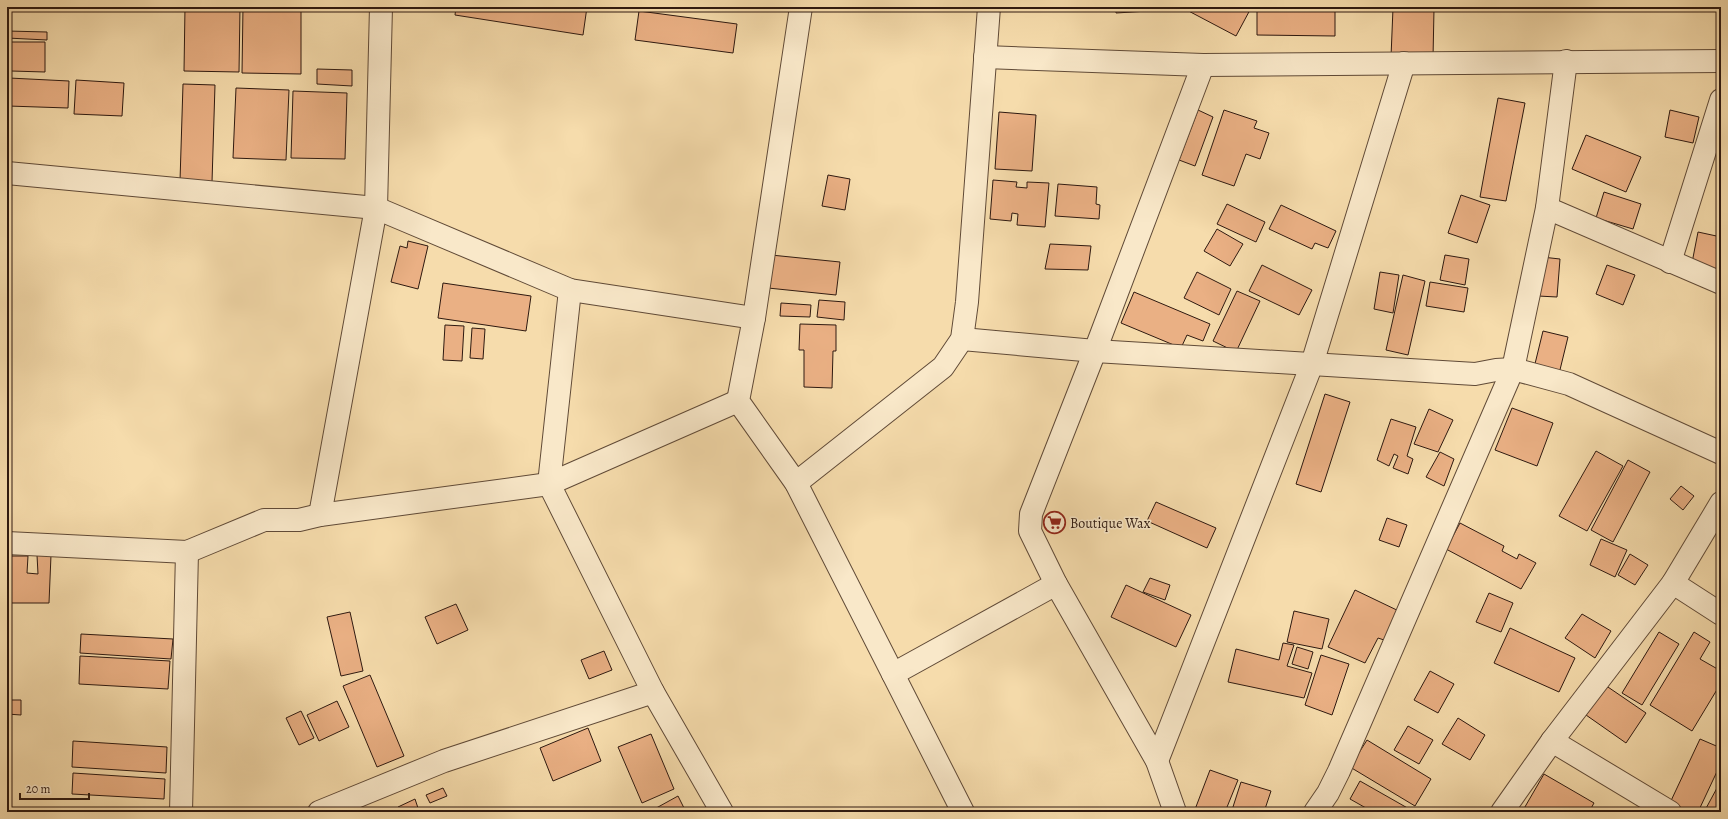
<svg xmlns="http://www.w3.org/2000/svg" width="1728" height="819" font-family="Alegreya,serif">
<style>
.building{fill:#eab084;stroke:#2e1910}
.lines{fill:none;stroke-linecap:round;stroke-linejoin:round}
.minor-casing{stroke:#604a37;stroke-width:24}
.minor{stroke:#f9e8c9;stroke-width:22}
.labels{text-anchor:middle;stroke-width:3;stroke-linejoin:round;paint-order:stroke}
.poi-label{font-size:14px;fill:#2e1910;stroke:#f9e8c9;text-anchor:start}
</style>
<rect width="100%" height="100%" fill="#f6dcac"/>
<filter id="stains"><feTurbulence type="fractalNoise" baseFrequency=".005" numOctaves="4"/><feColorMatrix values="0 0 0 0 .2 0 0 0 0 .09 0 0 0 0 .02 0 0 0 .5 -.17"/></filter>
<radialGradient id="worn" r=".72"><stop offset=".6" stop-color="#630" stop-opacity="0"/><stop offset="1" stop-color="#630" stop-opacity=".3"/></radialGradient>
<g class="building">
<rect x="23" y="7" width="31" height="1"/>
<polygon points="185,7 240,7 239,72 184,71"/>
<polygon points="243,7 301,7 301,74 242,73"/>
<polygon points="456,7 587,7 583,35 455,15"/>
<polygon points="1116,7 1148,7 1148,11 1116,13"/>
<polygon points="1181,7 1249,7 1251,8 1236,36"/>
<polygon points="1257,7 1335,7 1335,36 1257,35"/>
<polygon points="1393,8 1434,9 1433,58 1391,57"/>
<polygon points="639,11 737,24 733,53 635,40"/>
<polygon points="7,31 47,32 47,40 7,38"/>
<polygon points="11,42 45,42 45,72 11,71"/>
<polygon points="317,69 352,70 352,86 317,84"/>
<polygon points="9,78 69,81 68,108 8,106"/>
<polygon points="76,80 124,83 122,116 74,114"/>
<polygon points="183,84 215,85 212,182 180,181"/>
<polygon points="236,88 289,90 286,160 233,158"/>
<polygon points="293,91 347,93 345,159 291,158"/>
<polygon points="1498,98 1525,103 1506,201 1480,197"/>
<polygon points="1198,110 1213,117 1195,166 1179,160"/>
<polygon points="1224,110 1257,121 1254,128 1269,133 1260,159 1246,154 1234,186 1202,175"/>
<polygon points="1670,110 1699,117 1693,143 1665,137"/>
<polygon points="999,112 1036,115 1032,171 995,169"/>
<polygon points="1586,135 1641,157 1626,192 1572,169"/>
<polygon points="828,175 850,179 845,210 822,206"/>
<polygon points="993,180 1017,182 1016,187 1027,188 1027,182 1049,183 1045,227 1017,225 1018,214 1012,213 1011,221 990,219"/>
<polygon points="1058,184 1097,187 1096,204 1100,205 1099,219 1055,216"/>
<polygon points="1604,192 1641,204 1633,229 1596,218"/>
<polygon points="1461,195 1490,205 1477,243 1448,233"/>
<polygon points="1227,204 1265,222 1256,242 1217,224"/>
<polygon points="1281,205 1336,231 1328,248 1315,243 1312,249 1269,229"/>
<polygon points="1217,229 1243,244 1230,266 1204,251"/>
<polygon points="1698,232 1721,237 1721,274 1691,268"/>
<polygon points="408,241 428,246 418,289 391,282 400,246 407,248"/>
<polygon points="1050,244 1091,246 1088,270 1045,269"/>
<polygon points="771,255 840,262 836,295 768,288"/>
<polygon points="1445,255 1469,259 1465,285 1440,280"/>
<polygon points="1542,257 1560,259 1557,297 1538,296"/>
<polygon points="1262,265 1312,290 1299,315 1249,291"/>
<polygon points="1607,265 1635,275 1623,305 1596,294"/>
<polygon points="1197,272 1231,289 1219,315 1184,298"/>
<polygon points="1380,272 1399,275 1393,313 1374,309"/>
<polygon points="1403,275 1425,281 1408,355 1386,350"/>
<polygon points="1430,282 1468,288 1464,312 1426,306"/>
<polygon points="443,283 531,296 526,331 438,318"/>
<polygon points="1237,291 1260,301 1236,352 1213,341"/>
<polygon points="1134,292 1210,324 1203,341 1187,335 1181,348 1121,323"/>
<polygon points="819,300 845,302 844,320 817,317"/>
<polygon points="781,303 811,305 810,317 780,316"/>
<polygon points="800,324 836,325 836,351 833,351 832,388 804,387 804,350 799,350"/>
<polygon points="445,325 464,326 462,361 443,360"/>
<polygon points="472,328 485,329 483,359 470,358"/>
<polygon points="1543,331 1568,337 1558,378 1533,372"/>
<polygon points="1325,394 1350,402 1321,492 1296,484"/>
<polygon points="1512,408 1553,423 1537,466 1495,450"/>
<polygon points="1429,409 1453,420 1438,452 1414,444"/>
<polygon points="1391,419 1416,427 1407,456 1413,459 1408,474 1393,468 1398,456 1394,454 1389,466 1377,460"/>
<polygon points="1596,451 1623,466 1587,531 1559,516"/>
<polygon points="1440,452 1454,459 1444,486 1426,477"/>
<polygon points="1628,460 1650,472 1613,542 1591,530"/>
<polygon points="1681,486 1694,496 1683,510 1670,499"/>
<polygon points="1156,502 1216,528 1207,548 1147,521"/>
<polygon points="1387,518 1407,525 1399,547 1379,540"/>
<polygon points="1460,523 1504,546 1502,551 1517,559 1519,554 1536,563 1521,589 1446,549"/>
<polygon points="1601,539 1627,550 1615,577 1590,565"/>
<polygon points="1630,554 1648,565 1635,585 1618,575"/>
<polygon points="37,555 51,555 49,603 7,603 7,556 28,556 27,573 38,574"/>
<polygon points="1150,578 1170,585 1165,600 1143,592"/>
<polygon points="1126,585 1191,615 1176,647 1111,617"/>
<polygon points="1355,590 1403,613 1390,642 1378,638 1365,663 1328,647"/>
<polygon points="1489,593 1513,603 1501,632 1476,622"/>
<polygon points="456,604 468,630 437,644 425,617"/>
<polygon points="1294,611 1329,619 1322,649 1287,642"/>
<polygon points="350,612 363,671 341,676 327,617"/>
<polygon points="1582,614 1611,631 1595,658 1565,638"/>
<polygon points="1510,628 1575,658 1559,692 1494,663"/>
<polygon points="1659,632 1679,644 1642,705 1622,693"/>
<polygon points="1694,632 1710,642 1700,659 1721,671 1721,683 1692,731 1650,705"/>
<polygon points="81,634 173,639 171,659 80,653"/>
<polygon points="1283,643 1294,645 1287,666 1312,673 1304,698 1228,682 1236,649 1279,660"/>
<polygon points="1297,647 1313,652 1308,669 1292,664"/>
<polygon points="604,651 612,670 589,679 581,660"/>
<polygon points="1321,655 1349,664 1332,715 1305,705"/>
<polygon points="80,656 170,661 168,689 79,684"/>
<polygon points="1430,671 1454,684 1438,713 1414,700"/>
<polygon points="370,675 404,756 377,767 343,686"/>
<polygon points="1605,685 1646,713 1626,743 1586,715"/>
<polygon points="7,700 21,700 21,715 7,714"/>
<polygon points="337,701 349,727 319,741 307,715"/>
<polygon points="301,711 314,738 299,745 286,718"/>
<polygon points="1458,718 1485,735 1470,760 1442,744"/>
<polygon points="1408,726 1433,740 1419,764 1394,750"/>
<polygon points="588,728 601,761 553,781 540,748"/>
<polygon points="651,734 674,789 642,803 618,747"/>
<polygon points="1700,739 1721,748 1721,763 1698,812 1683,812 1669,805"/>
<polygon points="1367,740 1431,779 1415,806 1350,767"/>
<polygon points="73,741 167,747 166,773 72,767"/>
<polygon points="1210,770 1238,780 1225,812 1194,812"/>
<polygon points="73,773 165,779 164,799 72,794"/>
<polygon points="1544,774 1594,803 1589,812 1522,812"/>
<polygon points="1360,781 1411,810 1410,812 1373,812 1350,799"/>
<polygon points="1241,782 1271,791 1264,812 1239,812 1232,810"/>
<polygon points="443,788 447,796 430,803 426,795"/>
<polygon points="1717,788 1721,790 1721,812 1704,812"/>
<polygon points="678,796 686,812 649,812"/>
<polygon points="415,799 418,808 408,812 401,812 398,807"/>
</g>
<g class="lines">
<defs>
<g id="minor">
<polyline points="801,7 754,318 738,401 796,483 963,812"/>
<polyline points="985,57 1203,65 1721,61"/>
<polyline points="7,173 376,208 570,290 754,318"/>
<polyline points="1547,208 1721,283"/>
<polyline points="1670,262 1721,100"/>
<polyline points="570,290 549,484 653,692 722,812"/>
<polyline points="962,339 1095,351 1475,374 1496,370 1513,369 1569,384 1721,453"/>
<polyline points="796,483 943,367 962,339 967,302 989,7"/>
<polyline points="320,515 376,208 381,7"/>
<polyline points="7,543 187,552 264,520 299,520 320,515 549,484 738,401"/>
<polyline points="1673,583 1721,614"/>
<polyline points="893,674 1056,584"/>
<polyline points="1552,741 1670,812"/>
<polyline points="1157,761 1312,364 1404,63"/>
<polyline points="181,812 187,552"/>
<polyline points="319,812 444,761 653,692"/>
<polyline points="1175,812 1157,761 1056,584 1030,531 1031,514 1095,351 1203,65"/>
<polyline points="1315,812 1328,793 1339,771 1513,369 1547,208 1566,61"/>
<polyline points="1502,812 1552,741 1673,583 1721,503"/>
</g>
</defs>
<use href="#minor" class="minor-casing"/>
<use href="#minor" class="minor"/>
</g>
<defs>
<symbol id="supermarket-ring" viewBox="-11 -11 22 22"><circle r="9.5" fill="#f9e8c9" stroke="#8f2418" stroke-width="1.5"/><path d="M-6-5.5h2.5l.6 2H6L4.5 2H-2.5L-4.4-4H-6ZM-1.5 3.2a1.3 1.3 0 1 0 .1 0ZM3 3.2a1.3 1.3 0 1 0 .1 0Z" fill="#8f2418"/></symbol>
</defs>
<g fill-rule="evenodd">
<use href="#supermarket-ring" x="1042" y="510" width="25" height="25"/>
</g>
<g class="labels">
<g class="poi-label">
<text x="1070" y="528">Boutique Wax</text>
</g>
</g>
<rect width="1728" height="819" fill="none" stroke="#f6dcac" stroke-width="24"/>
<rect x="8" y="8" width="1712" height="803" fill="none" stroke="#2e1910" stroke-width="2"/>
<rect x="12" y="12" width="1704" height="795" fill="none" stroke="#2e1910"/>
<path d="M20 793v6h69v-6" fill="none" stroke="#2e1910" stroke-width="2"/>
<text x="26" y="793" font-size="12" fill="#2e1910" stroke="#f9e8c9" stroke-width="3" paint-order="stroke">20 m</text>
<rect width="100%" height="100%" filter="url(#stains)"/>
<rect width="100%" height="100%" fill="url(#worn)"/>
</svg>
